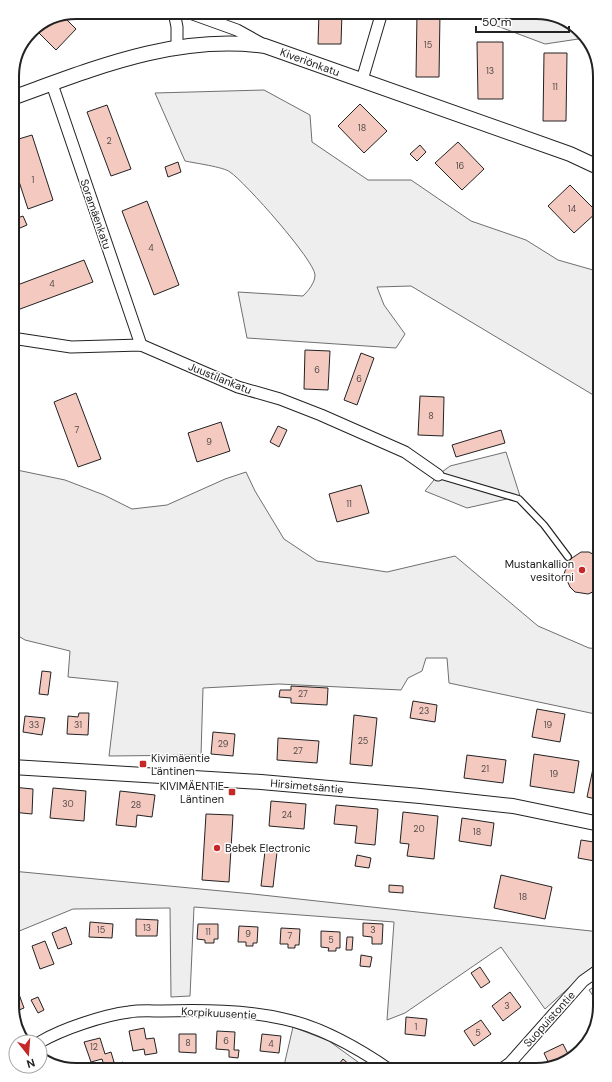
<svg xmlns="http://www.w3.org/2000/svg" width="612" height="1082" font-family="'DM Sans',sans-serif">
<style>
.green{fill:#eee;stroke:#6f6f6f}
.parking{fill:#ededed;stroke:#6f6f6f}
.building{fill:#f3c9c0;stroke:#222}
.lines{fill:none;stroke-linecap:round;stroke-linejoin:round}
.service-casing{stroke:#222;stroke-width:8}
.minor-casing{stroke:#222;stroke-width:13}
.tertiary-casing{stroke:#222;stroke-width:16}
.service{stroke:#fff;stroke-width:5.5}
.minor{stroke:#fff;stroke-width:11}
.tertiary{stroke:#fff;stroke-width:14}
.poi-dot{fill:#c62828;stroke:#fff;stroke-width:1.5}
.labels{text-anchor:middle;stroke-width:3;stroke-linejoin:round;paint-order:stroke}
.number-label{font-size:9px;fill:#564c4a}
.street-label{font-size:11px;fill:#222;stroke:#fff}
.poi-label{font-size:11px;fill:#222;stroke:#fff;text-anchor:end}
.rim{fill:none;stroke:#222;stroke-width:2}
</style>
<rect width="100%" height="100%" fill="#fff"/>
<g class="green">
<polygon points="460,12 540,12 572,23 585,38 545,44"/>
<path d="M264,90L310,115L312,142L368,180H411L471,221L526,240L558,260L600,272V399L411,286L377,287L384,305L405,334L396,348L247,338L238,292L303,296C308,291 315,283 315,275C315,261 245,182 230,172C224,167 194,163 185,161L155,93Z"/>
<polygon points="12,469 65,480 104,495 132,509 167,505 225,479 246,472 255,491 284,539 317,561 387,572 455,556 538,626 589,648 600,649 600,715 449,683 447,658 426,658 422,671 408,678 401,690 279,684 203,688 201,755 109,756 118,682 68,677 70,651 25,640 12,632"/>
<polygon points="12,871 253,894 600,932 600,960 545,1009 501,947 405,1013 387,1020 394,922 194,907 190,996 171,997 170,908 73,909 12,934"/>
<polygon points="600,983 600,1006 589,990"/>
<polygon points="293,1027 329,1041 369,1070 283,1070"/>
</g>
<polygon class="parking" points="506,452 520,496 467,508 425,491 438,475 450,466"/>
<g class="building">
<polygon points="248,12 271,12 271,19 248,18"/>
<polygon points="319,12 342,12 341,44 318,44"/>
<polygon points="417,13 440,13 439,77 416,77"/>
<polygon points="64,17 76,29 56,50 36,30"/>
<polygon points="477,42 503,42 503,99 478,99"/>
<polygon points="544,53 567,53 566,121 543,121"/>
<polygon points="360,104 387,131 364,153 338,126"/>
<polygon points="107,105 131,169 111,176 87,112"/>
<polygon points="32,135 53,200 28,209 12,160 12,141"/>
<polygon points="458,142 484,169 462,190 435,163"/>
<polygon points="420,145 426,152 417,161 410,154"/>
<polygon points="178,162 181,172 168,177 165,167"/>
<polygon points="570,185 597,212 574,233 548,206"/>
<polygon points="147,201 179,285 154,295 122,211"/>
<polygon points="23,216 27,225 13,231 12,220"/>
<polygon points="84,260 93,282 12,312 12,287"/>
<polygon points="305,350 330,351 328,390 304,389"/>
<polygon points="361,353 374,358 357,405 344,400"/>
<polygon points="76,393 101,459 78,467 54,402"/>
<polygon points="420,396 444,397 443,436 418,435"/>
<polygon points="221,422 230,451 197,462 188,433"/>
<polygon points="278,426 287,430 279,447 270,442"/>
<polygon points="501,430 505,443 456,457 452,445"/>
<polygon points="361,485 369,513 337,522 329,494"/>
<polygon points="581,552 589,552 600,558 600,589 588,594 575,592 570,587 564,574 569,560"/>
<polygon points="42,671 51,672 48,695 39,694"/>
<polygon points="291,686 328,688 327,705 291,703 291,698 279,697 280,690 291,690"/>
<polygon points="413,701 437,705 435,722 410,718"/>
<polygon points="537,709 565,714 560,742 532,737"/>
<polygon points="79,713 89,713 88,735 67,734 68,716 78,717"/>
<polygon points="354,715 377,718 372,766 350,764"/>
<polygon points="25,716 45,718 42,735 23,732"/>
<polygon points="213,732 235,734 233,756 211,754"/>
<polygon points="278,738 319,741 317,763 277,760"/>
<polygon points="599,740 600,740 600,800 587,797"/>
<polygon points="534,754 579,761 574,793 530,786"/>
<polygon points="467,755 506,760 503,783 464,778"/>
<polygon points="12,787 33,789 32,814 12,812"/>
<polygon points="53,788 86,791 84,821 50,818"/>
<polygon points="120,791 155,795 152,817 137,815 136,827 116,825"/>
<polygon points="271,801 306,804 304,829 269,826"/>
<polygon points="336,805 378,809 375,845 355,843 357,826 334,824"/>
<polygon points="403,812 438,816 434,859 407,856 409,844 400,843"/>
<polygon points="206,814 233,815 229,882 202,880"/>
<polygon points="462,818 494,823 491,846 459,841"/>
<polygon points="581,840 600,843 600,862 578,858"/>
<polygon points="265,851 277,852 273,887 261,886"/>
<polygon points="357,855 371,858 369,868 355,866"/>
<polygon points="501,875 552,887 545,919 494,908"/>
<polygon points="599,880 600,880 600,907 594,906"/>
<polygon points="389,885 403,886 403,893 389,892"/>
<polygon points="597,917 600,918 600,929 595,928"/>
<polygon points="136,919 158,920 157,936 136,936"/>
<polygon points="90,922 113,924 112,938 89,937"/>
<polygon points="363,923 383,924 382,944 372,944 372,937 363,936"/>
<polygon points="198,924 218,924 218,939 214,939 214,943 205,943 205,940 197,939"/>
<polygon points="239,926 258,927 257,943 253,943 253,946 246,946 246,942 238,942"/>
<polygon points="66,927 72,944 58,949 52,933"/>
<polygon points="281,928 300,929 299,945 295,945 295,948 288,948 288,944 280,944"/>
<polygon points="321,931 340,932 340,948 336,948 336,951 328,951 329,948 321,947"/>
<polygon points="347,937 353,937 352,950 346,950"/>
<polygon points="45,941 54,964 40,969 32,946"/>
<polygon points="12,950 16,958 12,959"/>
<polygon points="361,955 372,957 370,967 360,966"/>
<polygon points="480,967 490,982 481,988 471,973"/>
<polygon points="16,986 24,1008 14,1012 12,987"/>
<polygon points="510,992 521,1007 503,1021 492,1006"/>
<polygon points="38,997 44,1010 38,1013 31,1000"/>
<polygon points="406,1017 427,1019 425,1036 405,1034"/>
<polygon points="481,1020 491,1034 474,1046 464,1031"/>
<polygon points="144,1028 146,1039 154,1038 157,1053 145,1055 144,1049 133,1051 129,1031"/>
<polygon points="217,1031 235,1032 234,1050 239,1050 238,1058 229,1057 229,1050 216,1049"/>
<polygon points="179,1034 196,1034 196,1053 179,1052"/>
<polygon points="262,1034 281,1036 279,1053 260,1051"/>
<polygon points="100,1038 105,1054 111,1052 114,1062 104,1065 102,1059 91,1062 84,1042"/>
<polygon points="563,1044 570,1058 561,1064 559,1062 550,1066 544,1053"/>
<polygon points="343,1059 351,1066 348,1070 334,1070"/>
<polygon points="123,1062 125,1069 119,1070 118,1064"/>
</g>
<g class="lines">
<defs>
<polyline id="service" points="438,475 519,499 544,525 568,557"/>
<g id="minor">
<polyline points="174,12 177,27 177,46"/>
<polyline points="187,12 237,30 264,45"/>
<polyline points="362,80 382,12"/>
<polyline points="52,84 141,345"/>
<polyline points="12,338 71,347 141,345 238,387 280,399 321,415 405,452 438,475"/>
<path d="M40,1042C62,1029 104,1015 129,1012C140,1010 152,1011 162,1011C202,1010 245,1010 284,1019C322,1027 358,1048 390,1070"/>
<polyline points="500,1070 510,1063 583,981 600,969"/>
</g>
<g id="tertiary">
<path d="M12,98C95,68 176,34 265,46L570,154L600,168"/>
<polyline points="12,767 261,782 420,796 513,806 600,824"/>
</g>
</defs>
<use href="#service" class="service-casing"/>
<use href="#minor" class="minor-casing"/>
<use href="#tertiary" class="tertiary-casing"/>
<use href="#service" class="service"/>
<use href="#minor" class="minor"/>
<use href="#tertiary" class="tertiary"/>
</g>
<g class="poi-dot">
<circle cx="582" cy="570" r="4"/>
<rect x="139" y="760" width="8" height="8" rx="2"/>
<rect x="228" y="788" width="8" height="8" rx="2"/>
<circle cx="217" cy="848" r="4"/>
</g>
<g class="labels">
<g class="number-label">
<text x="428" y="48">15</text>
<text x="490" y="74">13</text>
<text x="555" y="90">11</text>
<text x="362" y="131">18</text>
<text x="109" y="144">2</text>
<text x="460" y="169">16</text>
<text x="33" y="183">1</text>
<text x="572" y="212">14</text>
<text x="151" y="251">4</text>
<text x="52" y="287">4</text>
<text x="317" y="373">6</text>
<text x="359" y="382">6</text>
<text x="431" y="419">8</text>
<text x="77" y="433">7</text>
<text x="209" y="445">9</text>
<text x="349" y="507">11</text>
<text x="303" y="697">27</text>
<text x="424" y="714">23</text>
<text x="34" y="728">33</text>
<text x="78" y="728">31</text>
<text x="548" y="728">19</text>
<text x="363" y="744">25</text>
<text x="223" y="747">29</text>
<text x="298" y="754">27</text>
<text x="485" y="772">21</text>
<text x="554" y="777">19</text>
<text x="68" y="807">30</text>
<text x="136" y="808">28</text>
<text x="287" y="818">24</text>
<text x="419" y="832">20</text>
<text x="477" y="835">18</text>
<text x="523" y="900">18</text>
<text x="147" y="931">13</text>
<text x="101" y="933">15</text>
<text x="373" y="933">3</text>
<text x="208" y="935">11</text>
<text x="248" y="937">9</text>
<text x="290" y="939">7</text>
<text x="331" y="943">5</text>
<text x="507" y="1009">3</text>
<text x="416" y="1030">1</text>
<text x="478" y="1036">5</text>
<text x="226" y="1044">6</text>
<text x="188" y="1046">8</text>
<text x="271" y="1047">4</text>
<text x="94" y="1050">12</text>
</g>
<g class="street-label">
<text transform="translate(310 62) rotate(20)" y="4">Kiveriönkatu</text>
<text transform="translate(96 214) rotate(71)" y="4">Soramäenkatu</text>
<text transform="translate(220 378) rotate(22)" y="4">Juustilankatu</text>
<text transform="translate(307 786) rotate(5)" y="4">Hirsimetsäntie</text>
<text transform="translate(219 1013) rotate(3)" y="4">Korpikuusentie</text>
<text transform="translate(549 1019) rotate(-48)" y="4">Suopuistontie</text>
</g>
<g class="poi-label">
<text x="574" y="568">Mustankallion<tspan x="574" dy="13">vesitorni</tspan></text>
<text x="151" y="762" text-anchor="start">Kivimäentie<tspan x="151" dy="13">Läntinen</tspan></text>
<text x="224" y="790">KIVIMÄENTIE<tspan x="224" dy="13">Läntinen</tspan></text>
<text x="225" y="852" text-anchor="start">Bebek Electronic</text>
</g>
</g>
<path d="M0 0H612V1082H0ZM76 19H536A57 57 0 0 1 593 76V1006A57 57 0 0 1 536 1063H76A57 57 0 0 1 19 1006V76A57 57 0 0 1 76 19Z" fill="#fff" fill-rule="evenodd"/>
<path class="rim" d="M76 19H536A57 57 0 0 1 593 76V1006A57 57 0 0 1 536 1063H76A57 57 0 0 1 19 1006V76A57 57 0 0 1 76 19Z"/>
<g transform="translate(28 1054) rotate(163)"><circle r="19" fill="#ffffff" stroke="#a7a7a7"/>
<path d="M0-3L7 15L0 10L-7 15Z" fill="#c62828"/>
<text y="-6" font-size="11" font-weight="bold" text-anchor="middle" fill="#222222">N</text>
</g>
<path d="M476 26v6h93v-6" fill="none" stroke="#222222" stroke-width="2"/>
<text x="482" y="26" font-size="12" fill="#222222" stroke="#ffffff" stroke-width="3" paint-order="stroke">50 m</text>
</svg>
